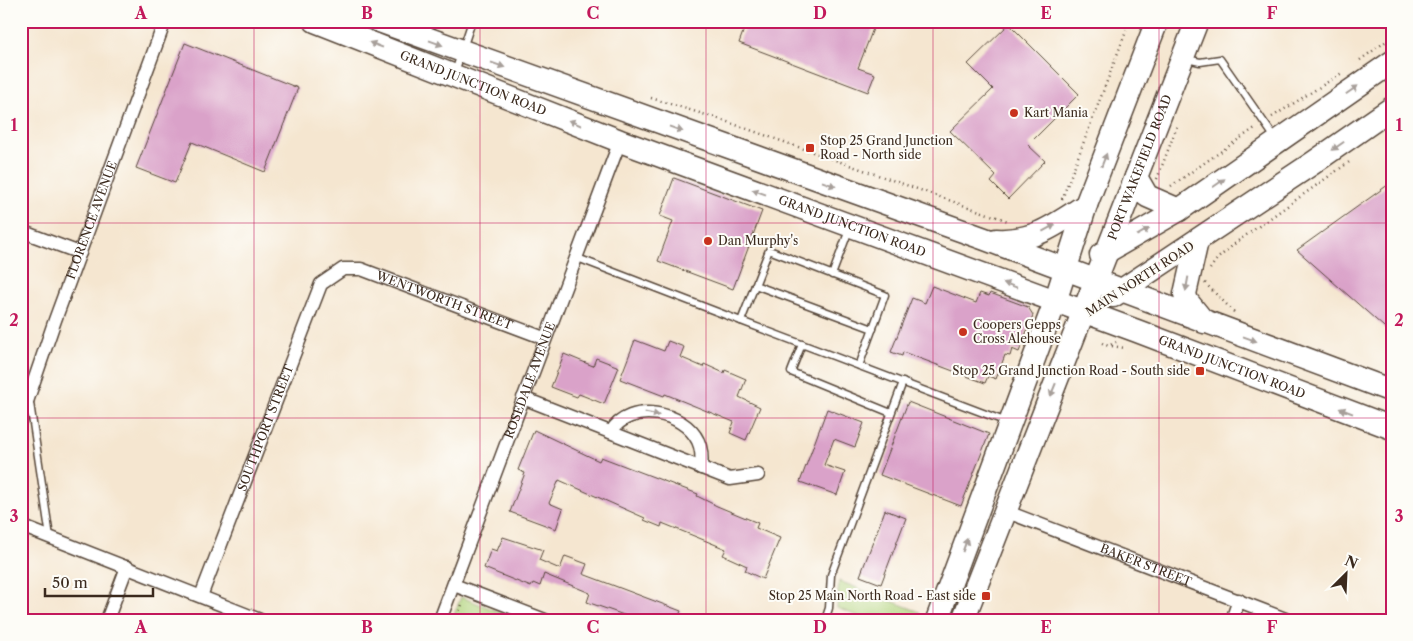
<svg xmlns="http://www.w3.org/2000/svg" width="1413" height="641" font-family="'Libre Caslon Text',serif">
<style>
.green{fill:#b0d37c;stroke:#767e4d}
.building{fill:#daa2c9}
.lines{fill:none;stroke-linecap:round;stroke-linejoin:round}
.lane-casing{stroke:#574639;stroke-width:9}
.street-casing{stroke:#574639;stroke-width:15}
.highway-casing{stroke:#574639;stroke-width:25}
.path{stroke:#574639;stroke-width:2.5;stroke-dasharray:1 4;stroke-linecap:butt}
.lane{stroke:#fff;stroke-width:6}
.street{stroke:#fff;stroke-width:12}
.highway{stroke:#fff;stroke-width:22}
.oneway{fill:#a79f9a}
.grid{fill:none;stroke:#c2185b;stroke-width:1;stroke-opacity:0.55}
.poi-dot{fill:#c8321e;stroke:#fdfcf7;stroke-width:2}
.labels{text-anchor:middle;stroke-width:4;stroke-linejoin:round;paint-order:stroke}
.street-label{font-size:12px;fill:#3b2a1e;stroke:#fdfcf7}
.poi-label{font-size:12px;fill:#3b2a1e;stroke:#fdfcf7;text-anchor:start}
.neatline{fill:none;stroke:#c2185b;stroke-width:2}
.grid-label{font-size:16px;text-anchor:middle;font-weight:bold;fill:#c2185b}
</style>
<rect width="100%" height="100%" fill="#fdfcf7"/>
<filter id="ink" filterUnits="userSpaceOnUse"><feTurbulence type="fractalNoise" baseFrequency=".02" numOctaves="2"/><feDisplacementMap in="SourceGraphic" scale="10" xChannelSelector="R" yChannelSelector="G"/><feConvolveMatrix kernelMatrix="1 2 1 2 8 2 1 2 1" color-interpolation-filters="sRGB"/></filter>
<filter id="wash" filterUnits="userSpaceOnUse"><feTurbulence type="fractalNoise" baseFrequency=".0096" numOctaves="4" result="noise"/><feDisplacementMap in="SourceGraphic" scale="20" xChannelSelector="R" yChannelSelector="G"/><feGaussianBlur stdDeviation="1.12" result="paint"/><feColorMatrix in="noise" values="0 0 0 0 0 0 0 0 0 0 0 0 0 0 0 0 0 1.4 0 .05"/><feComposite in="paint" operator="in"/></filter>
<g filter="url(#wash)">
<rect width="100%" height="100%" fill="#f5e6d0"/>
<g class="green">
<polygon points="839,581 920,612 917,620 868,620 837,608"/>
<polygon points="461,597 520,620 452,620"/>
</g>
<g id="blocks">
<g class="building">
<polygon points="747,21 876,21 858,68 875,74 868,92 739,43"/>
<polygon points="1009,24 1079,94 1028,145 1045,161 1008,199 991,182 996,176 950,131 993,89 968,64"/>
<polygon points="185,43 298,88 265,172 192,142 175,183 136,168"/>
<polygon points="674,178 762,211 733,289 658,261 673,221 660,216"/>
<polygon points="1392,182 1392,334 1297,250"/>
<polygon points="932,286 976,303 980,293 989,296 990,293 1028,307 1033,315 1019,352 1012,349 1010,356 1005,355 996,379 988,376 985,383 903,352 902,356 891,352 912,298 925,303"/>
<polygon points="635,340 664,351 668,341 684,347 680,357 703,367 704,364 724,373 725,370 746,379 739,397 760,407 746,440 730,433 734,422 665,394 664,396 620,379"/>
<polygon points="564,354 593,366 596,358 619,367 604,404 579,394 577,397 551,387"/>
<polygon points="908,402 989,434 961,506 880,475"/>
<polygon points="827,409 864,423 855,447 834,439 824,465 845,472 837,495 800,482"/>
<polygon points="534,430 599,461 601,457 698,494 697,496 717,506 758,523 756,528 780,538 763,579 745,571 747,566 723,555 726,549 662,523 661,527 644,520 645,518 559,480 549,503 563,509 556,529 510,512 525,473 518,470"/>
<polygon points="885,510 906,518 881,584 860,576"/>
<polygon points="503,537 543,550 539,560 560,569 565,556 587,564 583,574 681,611 677,620 638,620 587,602 590,593 544,574 540,586 533,583 531,587 484,568 491,549 497,551"/>
</g>
</g>
</g>
<g filter="url(#ink)">
<use href="#blocks" fill-opacity="0" stroke="#574639" stroke-width="1"/>
<g class="lines">
<defs>
<g id="lane">
<polyline points="1187,59 1200,62 1220,59 1275,138"/>
<polyline points="455,72 472,21"/>
<polyline points="575,257 741,321"/>
<polyline points="832,275 849,230"/>
<polyline points="755,285 873,329"/>
<polyline points="802,344 791,372 891,413"/>
<path d="M859,366L885,295L769,250L741,321C830,355 919,388 1007,422"/>
<polyline points="30,403 50,537"/>
<polyline points="825,620 829,608 831,575 903,382"/>
</g>
<g id="street">
<polyline points="21,231 80,253"/>
<polyline points="523,398 730,479 758,475"/>
<path id="s1" d="M21,419L55,320L165,21"/>
<path d="M611,432C629,401 684,411 698,441C702,449 702,459 701,468"/>
<path id="s2" d="M1005,511L1288,620"/>
<polyline points="21,526 260,620"/>
<polyline points="454,585 545,620"/>
<path id="s3" d="M201,596L321,284L343,269H361L544,338"/>
<polyline points="107,620 127,567"/>
<path id="s4" d="M440,620L620,141"/>
<polyline points="1232,620 1239,600"/>
</g>
<g id="highway">
<path id="s5" d="M315,21L620,141L1137,331L1392,428"/>
<polyline points="379,21 985,239 1392,391"/>
<polyline points="1136,177 1147,196 1179,210"/>
<path d="M996,240C1034,242 1055,225 1086,205"/>
<polyline points="1197,241 1185,294 1187,301 1204,322"/>
<polyline points="1101,255 1179,210 1392,62"/>
<polyline points="1113,296 1313,163 1392,108"/>
<polyline points="937,620 1055,302 1086,205 1157,21"/>
<path id="s6" d="M963,620L1197,21"/>
</g>
</defs>
<use href="#lane" class="lane-casing"/>
<use href="#street" class="street-casing"/>
<use href="#highway" class="highway-casing"/>
<g class="path">
<polyline points="1360,60 1392,37"/>
<polyline points="651,98 719,119 1008,221"/>
<polyline points="1272,117 1342,73"/>
<polyline points="1157,179 1178,124"/>
<polyline points="1171,186 1255,128"/>
<polyline points="1062,199 1130,21"/>
<polyline points="1210,269 1217,259 1238,241 1352,160"/>
<polyline points="1205,283 1235,313"/>
<polyline points="1102,343 1108,346 1116,342"/>
<polyline points="1112,346 1125,348"/>
<polyline points="456,620 463,602"/>
</g>
<use href="#lane" class="lane"/>
<use href="#street" class="street"/>
<use href="#highway" class="highway"/>
</g>
<defs><path id="oneway-solid" d="M-6-.8H1V-3.2L6.5 0L1 3.2V.8H-6Z" transform="scale(1.25)"/></defs>
<g class="oneway">
<use href="#oneway-solid" transform="translate(436 43) rotate(20)"/>
<use href="#oneway-solid" transform="translate(376 45) rotate(-159)"/>
<use href="#oneway-solid" transform="translate(498 65) rotate(20)"/>
<use href="#oneway-solid" transform="translate(1352 90) rotate(-35)"/>
<use href="#oneway-solid" transform="translate(575 123) rotate(-158)"/>
<use href="#oneway-solid" transform="translate(676 129) rotate(20)"/>
<use href="#oneway-solid" transform="translate(1338 146) rotate(145)"/>
<use href="#oneway-solid" transform="translate(1104 160) rotate(-69)"/>
<use href="#oneway-solid" transform="translate(1219 183) rotate(-35)"/>
<use href="#oneway-solid" transform="translate(829 184) rotate(20)"/>
<use href="#oneway-solid" transform="translate(759 192) rotate(-160)"/>
<use href="#oneway-solid" transform="translate(1049 228) rotate(-28)"/>
<use href="#oneway-solid" transform="translate(1143 232) rotate(-30)"/>
<use href="#oneway-solid" transform="translate(1187 284) rotate(100)"/>
<use href="#oneway-solid" transform="translate(1010 285) rotate(-160)"/>
<use href="#oneway-solid" transform="translate(1250 339) rotate(20)"/>
<use href="#oneway-solid" transform="translate(1053 390) rotate(112)"/>
<use href="#oneway-solid" transform="translate(1346 411) rotate(-159)"/>
<use href="#oneway-solid" transform="translate(652 414) rotate(11)"/>
<use href="#oneway-solid" transform="translate(965 545) rotate(-70)"/>
</g>
</g>
<path class="grid" d="M254,21V620M480,21V620M706,21V620M933,21V620M1159,21V620M21,223H1392M21,418H1392"/>
<g class="poi-dot">
<circle cx="1014" cy="113" r="5"/>
<rect x="805" y="143" width="10" height="10" rx="2.5"/>
<circle cx="708" cy="241" r="5"/>
<circle cx="963" cy="332" r="5"/>
<rect x="1195" y="366" width="10" height="10" rx="2.5"/>
<rect x="981" y="591" width="10" height="10" rx="2.5"/>
</g>
<g class="labels">
<g class="street-label">
<text dy="4" stroke="none"><textPath href="#s5" startOffset="170">GRAND JUNCTION ROAD</textPath></text>
<text dy="4" stroke="none"><textPath href="#s6" startOffset="486">PORT WAKEFIELD ROAD</textPath></text>
<text dy="4" stroke="none"><textPath href="#s1" startOffset="211">FLORENCE AVENUE</textPath></text>
<text dy="4" stroke="none"><textPath href="#s5" startOffset="575">GRAND JUNCTION ROAD</textPath></text>
<text transform="translate(1140 279) rotate(-33)" y="4">MAIN NORTH ROAD</text>
<text dy="4" stroke="none"><textPath href="#s3" startOffset="468">WENTWORTH STREET</textPath></text>
<text dy="4" stroke="none"><textPath href="#s5" startOffset="980">GRAND JUNCTION ROAD</textPath></text>
<text dy="4" stroke="none"><textPath href="#s4" startOffset="256">ROSEDALE AVENUE</textPath></text>
<text dy="4" stroke="none"><textPath href="#s3" startOffset="180">SOUTHPORT STREET</textPath></text>
<text dy="4" stroke="none"><textPath href="#s2" startOffset="151">BAKER STREET</textPath></text>
</g>
<g class="poi-label">
<text x="1024" y="117">Kart Mania</text>
<text x="820" y="145">Stop 25 Grand Junction<tspan x="820" dy="14">Road - North side</tspan></text>
<text x="718" y="245">Dan Murphy's</text>
<text x="973" y="329">Coopers Gepps<tspan x="973" dy="14">Cross Alehouse</tspan></text>
<text x="1190" y="375" text-anchor="end">Stop 25 Grand Junction Road - South side</text>
<text x="976" y="600" text-anchor="end">Stop 25 Main North Road - East side</text>
</g>
</g>
<rect width="1413" height="641" fill="none" stroke="#fdfcf7" stroke-width="55"/>
<g transform="translate(1346 574) rotate(24)" stroke="#fdfcf7" stroke-width="4" paint-order="stroke">
<path d="M0-4L9 19L0 12L-9 19Z" fill="#3b2a1e"/>
<text y="-8" font-size="14" font-weight="bold" text-anchor="middle" fill="#3b2a1e">N</text>
</g>
<path d="M45 588v8h108v-8" fill="none" stroke="#3b2a1e" stroke-width="2.5"/>
<text x="52" y="588" font-size="15" fill="#3b2a1e" stroke="#fdfcf7" stroke-width="4" paint-order="stroke">50 m</text>
<rect x="28" y="28" width="1358" height="586" class="neatline"/>
<g class="grid-label">
<text x="141" y="19">A</text>
<text x="367" y="19">B</text>
<text x="593" y="19">C</text>
<text x="820" y="19">D</text>
<text x="1046" y="19">E</text>
<text x="1272" y="19">F</text>
<text x="14" y="131">1</text>
<text x="1399" y="131">1</text>
<text x="14" y="326">2</text>
<text x="1399" y="326">2</text>
<text x="14" y="522">3</text>
<text x="1399" y="522">3</text>
<text x="141" y="633">A</text>
<text x="367" y="633">B</text>
<text x="593" y="633">C</text>
<text x="820" y="633">D</text>
<text x="1046" y="633">E</text>
<text x="1272" y="633">F</text>
</g>
</svg>
